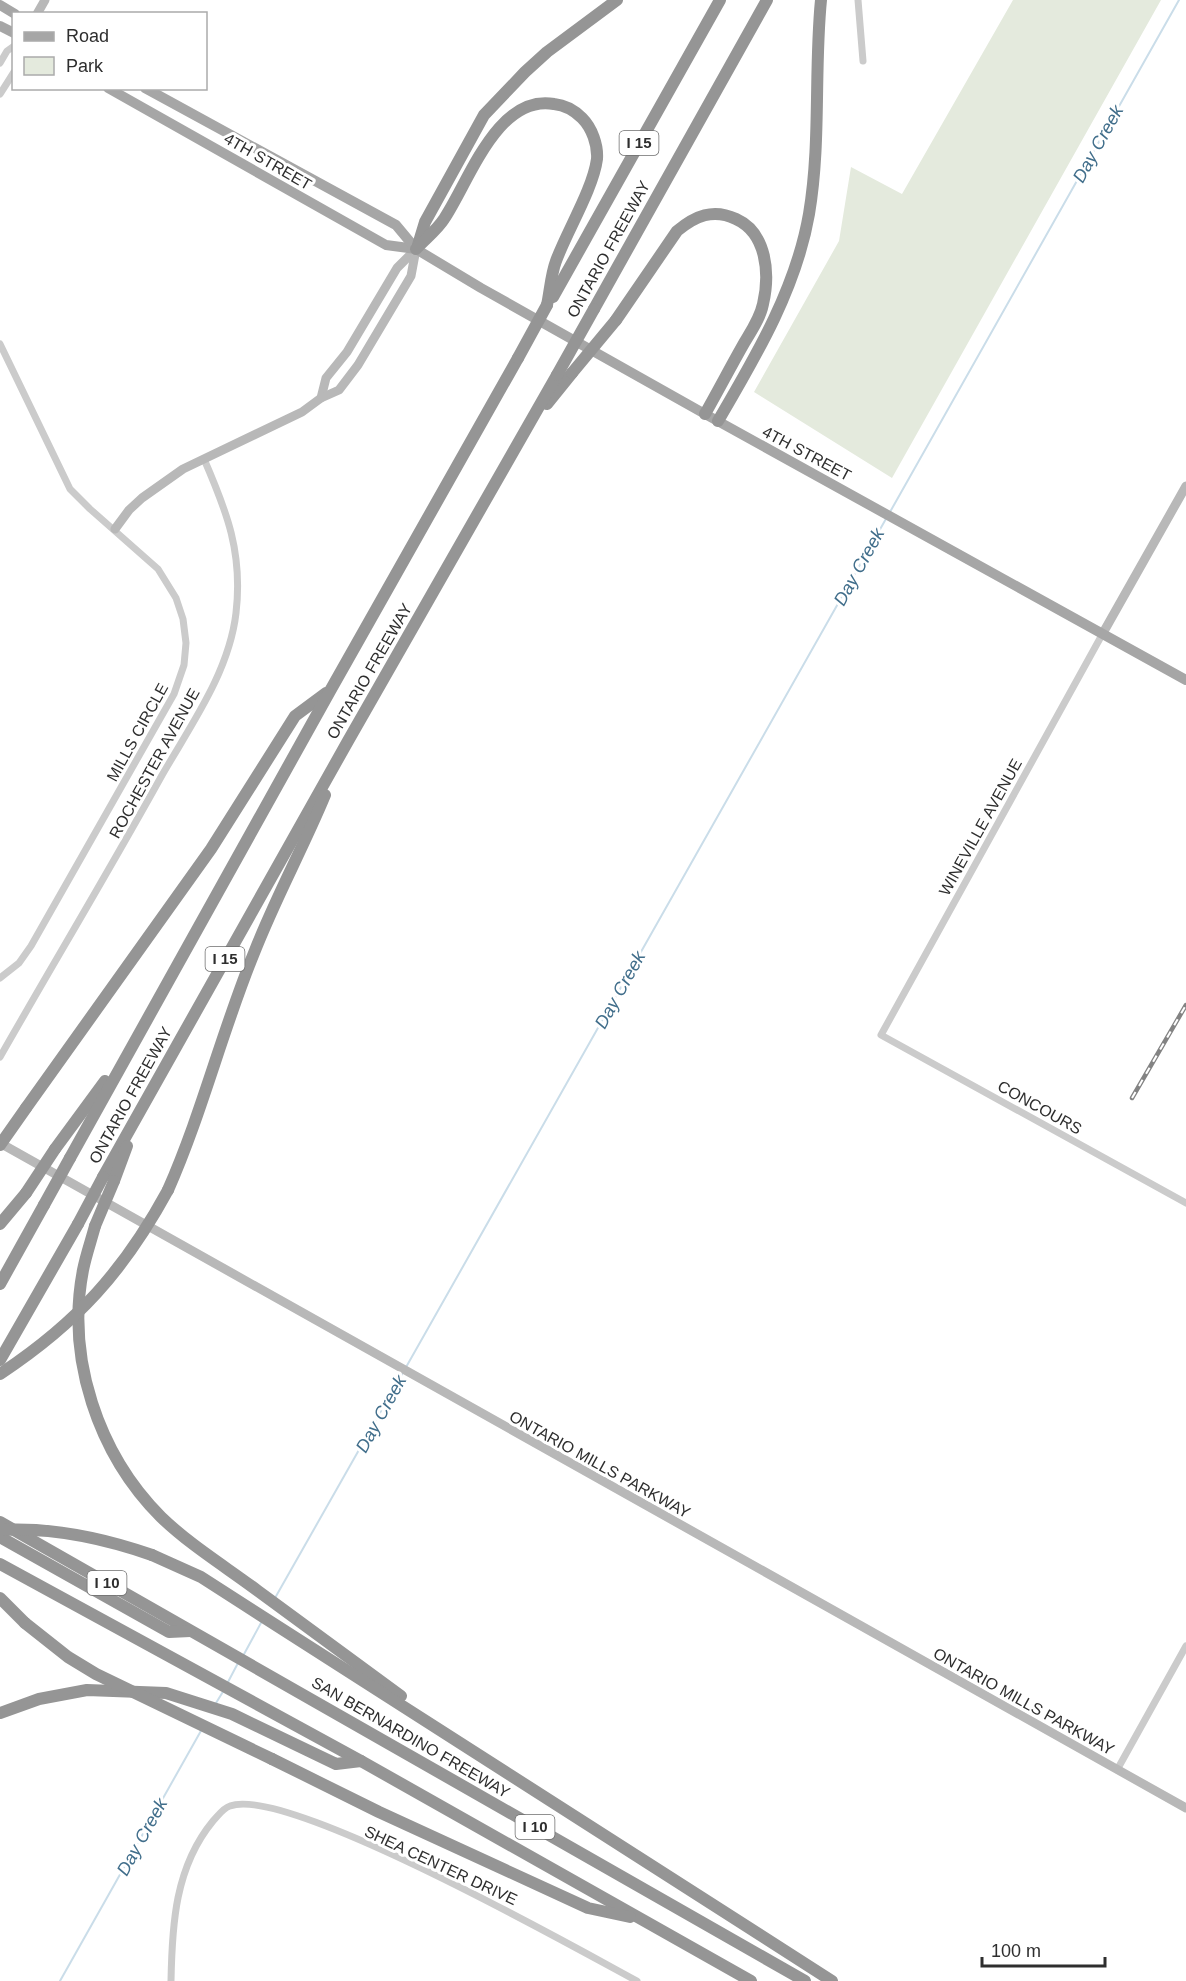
<svg xmlns="http://www.w3.org/2000/svg" width="1186" height="1981" font-family="Helvetica,sans-serif">
<style>
.green{fill:#e4eadd}
.lines{fill:none;stroke-linecap:round;stroke-linejoin:round}
.stream{stroke:#cadde9;stroke-width:2}
.street{stroke:#cbcbcb;stroke-width:7}
.secondary{stroke:#b8b8b8;stroke-width:9}
.primary{stroke:#a6a6a6;stroke-width:10}
.highway{stroke:#959595;stroke-width:12}
.rail-casing{stroke:#838383;stroke-width:4.5}
.rail{stroke:#fff;stroke-width:2;stroke-dasharray:7;stroke-linecap:butt}
.highway-bridge{stroke:#959595;stroke-width:12}
.labels{text-anchor:middle;stroke-width:6;stroke-linejoin:round;paint-order:stroke}
.shield{fill:#fff;stroke:#6d6d6d;stroke-width:1.5}
.shield-label{font-size:15px;font-weight:bold;fill:#2e2e2e}
.street-label{font-size:16px;fill:#2e2e2e;stroke:#fff}
.water-label{font-size:18px;font-style:italic;fill:#416e8b;stroke:#fff}
</style>
<rect width="100%" height="100%" fill="#fff"/>
<polygon class="green" points="1013,0 1161,0 892,478 754,392 839,241 851,167 902,194"/>
<g class="lines">
<g class="stream">
<polyline points="890,512 1179,0"/>
<polyline points="405,1369 887,517"/>
<polyline points="275,1598 402,1374"/>
<polyline points="243,1656 262,1621"/>
<polyline points="228,1682 238,1663"/>
<polyline points="216,1703 224,1690"/>
<polyline points="60,1981 202,1729"/>
</g>
<g class="street">
<polyline points="858,0 863,61"/>
<polyline points="0,63 7,51 14,46"/>
<polyline points="0,94 14,72"/>
<polyline points="0,344 70,489 90,509 158,569 176,598 183,619 186,643 184,665 174,694 31,946 19,963 0,978"/>
<polyline points="1103,633 881,1035 1186,1203"/>
<path d="M0,1057C53,964 109,871 161,777C190,726 229,673 236,613C243,553 227,512 204,459"/>
<polyline points="1117,1770 1186,1646"/>
<path d="M171,1981C172,1925 175,1867 213,1821C218,1816 223,1808 230,1806C287,1785 574,1947 637,1981"/>
</g>
<g class="secondary">
<polyline points="37,14 45,0"/>
<polyline points="321,398 326,378 347,352 397,268 416,249"/>
<polyline points="115,529 129,510 142,498 183,469 302,412 321,398 339,390 358,365 411,276 416,249"/>
<polyline points="1103,633 1186,486"/>
<polyline points="0,1143 1186,1808"/>
</g>
<g class="primary">
<polyline points="0,5 15,14"/>
<polyline points="0,26 14,33"/>
<polyline points="108,88 386,245 416,249"/>
<polyline points="145,88 396,225 416,249 481,288 705,414 1186,680"/>
</g>
<g class="highway">
<polyline points="418,245 425,222 484,115 525,72 547,52 617,0"/>
<path d="M416,249C425,239 437,230 444,219C469,182 497,94 554,104C564,105 574,110 582,118C592,128 598,145 597,159C593,189 567,231 556,261C551,274 550,291 547,305"/>
<polyline points="553,297 720,0"/>
<polyline points="594,309 767,0"/>
<path d="M616,320L677,231C695,216 713,208 736,219C767,233 770,274 763,304C760,319 750,333 743,345C730,368 718,391 705,414"/>
<polyline points="547,404 572,373"/>
<path d="M718,421C756,356 796,289 809,214C821,143 814,71 821,0"/>
<polyline points="26,1108 211,849 295,716 326,693"/>
<polyline points="55,1149 105,1081"/>
<polyline points="70,1158 330,691 518,358"/>
<polyline points="103,1177 348,741 557,375"/>
<polyline points="114,1181 127,1146"/>
<path d="M168,1190C202,1113 222,1031 254,953C275,899 303,848 325,795"/>
<polyline points="0,1224 26,1193"/>
<path d="M95,1226C91,1241 86,1255 83,1270C66,1358 98,1454 161,1517C190,1545 226,1567 258,1591C306,1626 354,1661 401,1696"/>
<polyline points="0,1284 44,1205"/>
<polyline points="0,1360 78,1224"/>
<polyline points="0,1522 805,1981"/>
<polyline points="0,1537 169,1632 190,1631"/>
<polyline points="152,1555 201,1577 243,1604 832,1981"/>
<polyline points="0,1564 361,1761 751,1981"/>
<polyline points="0,1598 25,1623"/>
<polyline points="0,1713 39,1699 87,1690 166,1693 232,1714 336,1764 361,1761"/>
<polyline points="272,1759 379,1812 588,1908 630,1917"/>
</g>
<defs>
<polyline id="rail" points="1132,1098 1186,1005"/>
</defs>
<use href="#rail" class="rail-casing"/>
<use href="#rail" class="rail"/>
<g class="highway-bridge">
<polyline points="518,358 547,305"/>
<polyline points="572,373 616,320"/>
<polyline points="557,375 594,309"/>
<polyline points="0,1145 26,1108"/>
<polyline points="26,1193 55,1149"/>
<polyline points="44,1205 70,1158"/>
<polyline points="78,1224 103,1177"/>
<polyline points="95,1226 114,1181"/>
<path d="M0,1374C77,1323 124,1271 168,1190"/>
<path d="M0,1530C52,1527 103,1538 152,1555"/>
<polyline points="25,1623 68,1657 96,1674 272,1759"/>
</g>
</g>
<g class="labels">
<g class="shield">
<rect x="619.5" y="131" width="39" height="24" rx="4.5"/>
<rect x="205.5" y="947" width="39" height="24" rx="4.5"/>
<rect x="87.5" y="1571" width="39" height="24" rx="4.5"/>
<rect x="515.5" y="1815" width="39" height="24" rx="4.5"/>
</g>
<g class="shield-label">
<text x="639" y="148">I 15</text>
<text x="225" y="964">I 15</text>
<text x="107" y="1588">I 10</text>
<text x="535" y="1832">I 10</text>
</g>
<g class="street-label">
<text transform="translate(268 161) rotate(30)" y="6">4TH STREET</text>
<text transform="translate(608 249) rotate(-61)" y="6">ONTARIO FREEWAY</text>
<text transform="translate(807 453) rotate(28)" y="6">4TH STREET</text>
<text transform="translate(369 671) rotate(-60)" y="6">ONTARIO FREEWAY</text>
<text transform="translate(137 732) rotate(-61)" y="6">MILLS CIRCLE</text>
<text transform="translate(154 763) rotate(-61)" y="6">ROCHESTER AVENUE</text>
<text transform="translate(980 827) rotate(-61)" y="6">WINEVILLE AVENUE</text>
<text transform="translate(130 1095) rotate(-61)" y="6">ONTARIO FREEWAY</text>
<text transform="translate(1040 1107) rotate(29)" y="6">CONCOURS</text>
<text transform="translate(600 1464) rotate(29)" y="6">ONTARIO MILLS PARKWAY</text>
<text transform="translate(1024 1701) rotate(29)" y="6">ONTARIO MILLS PARKWAY</text>
<text transform="translate(411 1737) rotate(30)" y="6">SAN BERNARDINO FREEWAY</text>
<text transform="translate(441 1865) rotate(25)" y="6">SHEA CENTER DRIVE</text>
</g>
<g class="water-label">
<text transform="translate(1098 144) rotate(-61)" y="6">Day Creek</text>
<text transform="translate(859 567) rotate(-61)" y="6">Day Creek</text>
<text transform="translate(620 990) rotate(-61)" y="6">Day Creek</text>
<text transform="translate(381 1414) rotate(-61)" y="6">Day Creek</text>
<text transform="translate(142 1837) rotate(-61)" y="6">Day Creek</text>
</g>
</g>
<rect x="12" y="12" width="195" height="78" fill="#ffffff" stroke="#ababab" stroke-width="1.5"/>
<rect x="24" y="32" width="30" height="9" fill="#a6a6a6" stroke="#ababab" stroke-width="1.5"/>
<text x="66" y="42" font-size="18" fill="#2e2e2e">Road</text>
<rect x="24" y="57" width="30" height="18" fill="#e4eadd" stroke="#ababab" stroke-width="1.5"/>
<text x="66" y="72" font-size="18" fill="#2e2e2e">Park</text>
<path d="M982 1957v9h123v-9" fill="none" stroke="#2e2e2e" stroke-width="3"/>
<text x="991" y="1957" font-size="18" fill="#2e2e2e" stroke="#ffffff" stroke-width="4.5" paint-order="stroke">100 m</text>
</svg>
